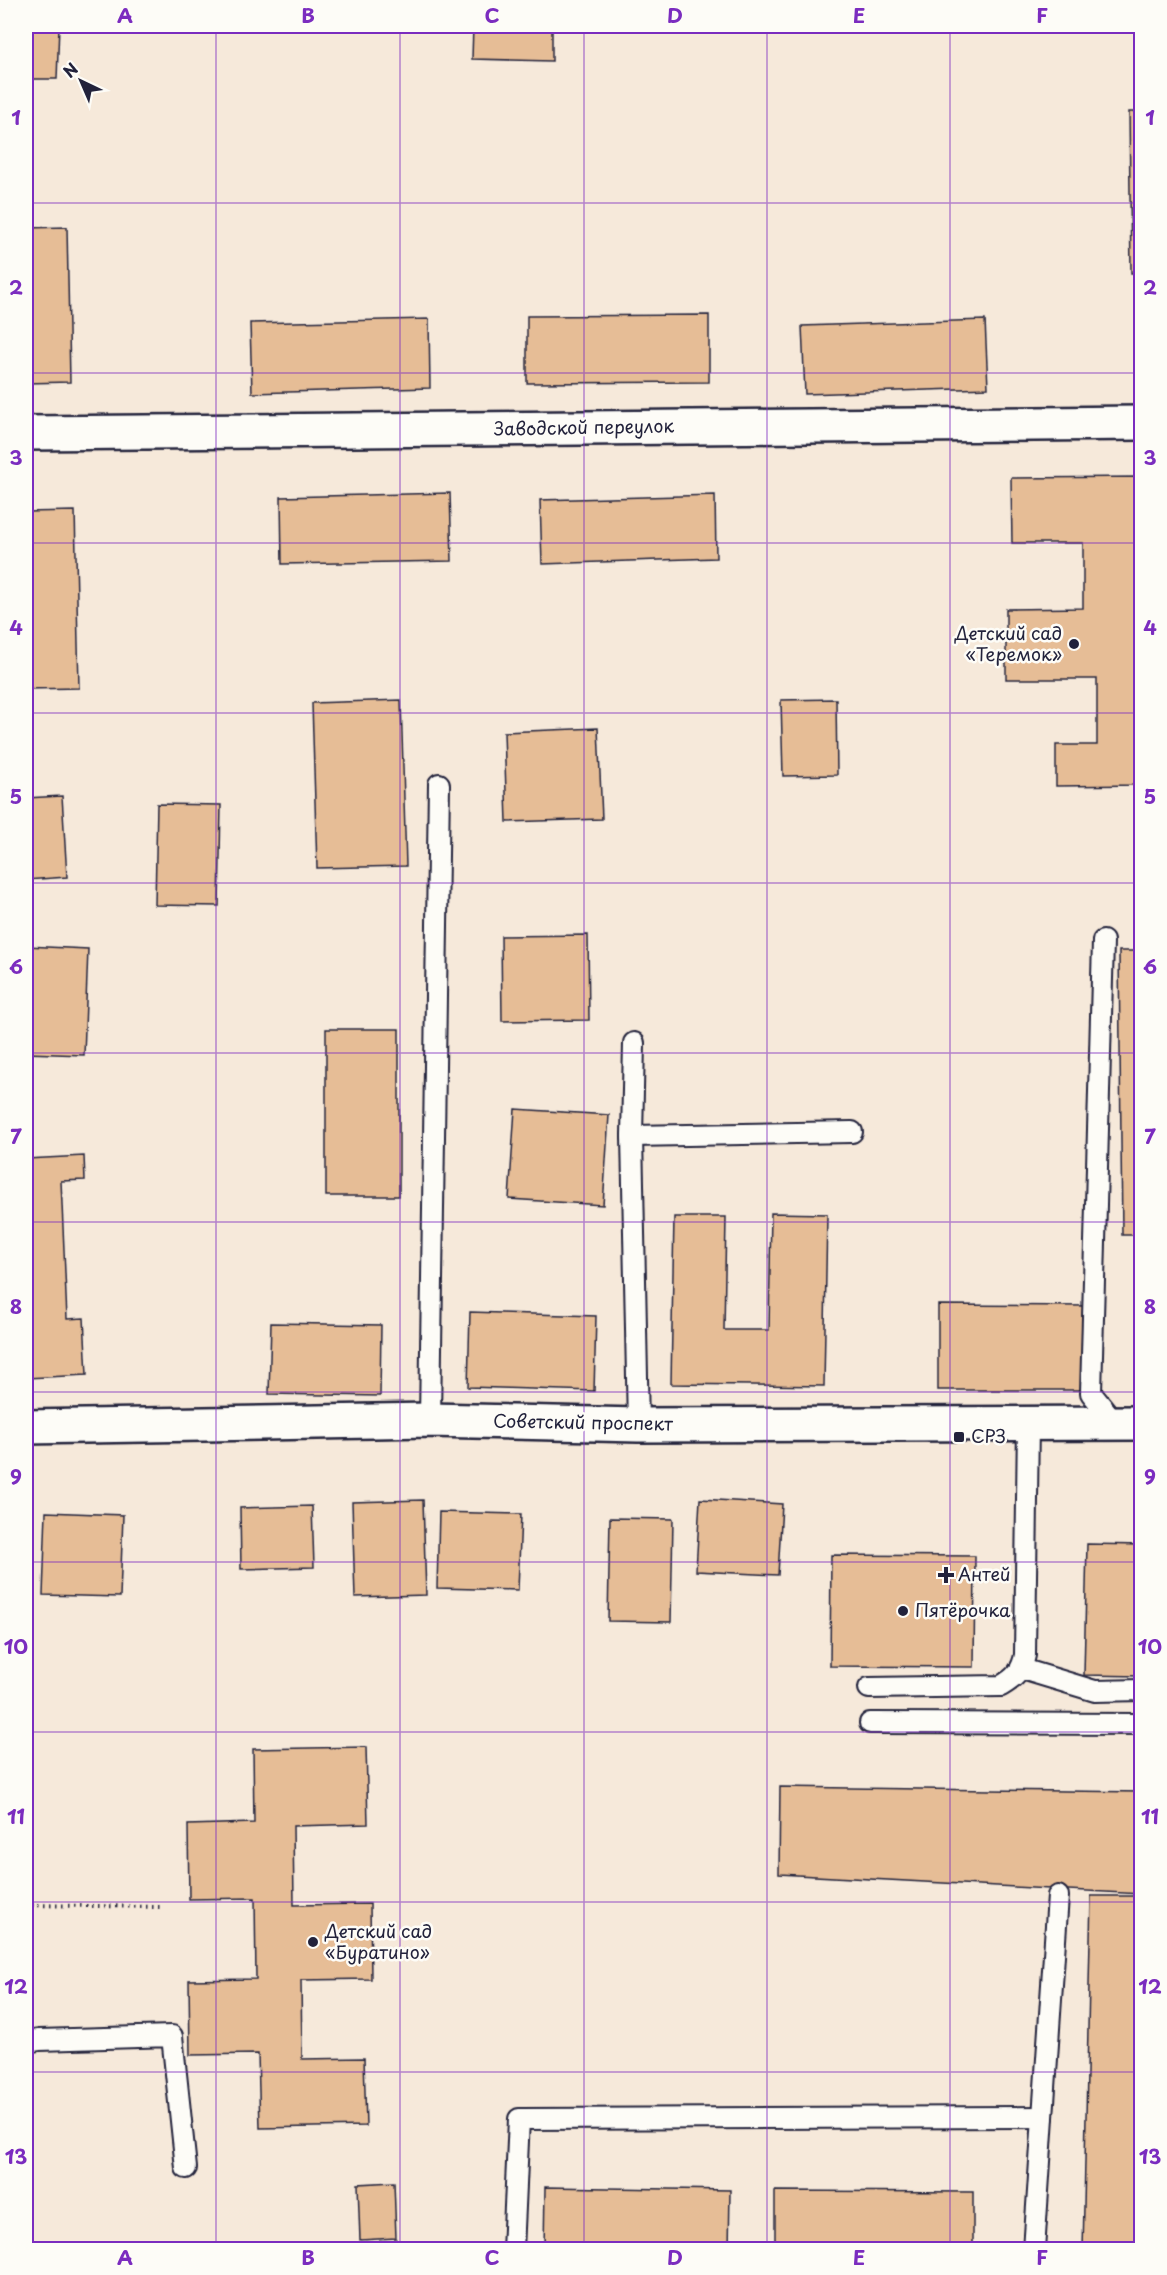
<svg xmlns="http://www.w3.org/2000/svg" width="1167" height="2275" font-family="'Playpen Sans',sans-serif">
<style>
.building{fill:#e6bd96;stroke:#22223b;stroke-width:1.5}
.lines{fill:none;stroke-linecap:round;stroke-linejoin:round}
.lane-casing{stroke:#22223b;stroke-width:24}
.street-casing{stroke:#22223b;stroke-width:38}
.secondary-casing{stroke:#22223b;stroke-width:38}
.path{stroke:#22223b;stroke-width:4;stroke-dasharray:1.5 4.5;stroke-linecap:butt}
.lane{stroke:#fdfcf7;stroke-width:20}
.street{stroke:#fdfcf7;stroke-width:33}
.secondary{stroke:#fdfcf7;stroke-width:33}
.grid{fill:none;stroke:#7b2cbf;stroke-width:1.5;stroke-opacity:0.55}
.poi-dot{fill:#22223b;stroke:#fdfcf7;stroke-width:2}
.labels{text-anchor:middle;stroke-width:5;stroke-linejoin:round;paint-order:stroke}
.street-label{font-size:18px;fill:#22223b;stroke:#fdfcf7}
.poi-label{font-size:18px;fill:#22223b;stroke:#fdfcf7;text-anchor:start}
.neatline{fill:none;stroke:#7b2cbf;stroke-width:2}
.grid-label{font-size:20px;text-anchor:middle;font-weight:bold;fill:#7b2cbf}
</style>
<rect width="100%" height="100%" fill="#f6e9da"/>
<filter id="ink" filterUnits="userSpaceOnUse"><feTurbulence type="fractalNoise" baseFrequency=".0167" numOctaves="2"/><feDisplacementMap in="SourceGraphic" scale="12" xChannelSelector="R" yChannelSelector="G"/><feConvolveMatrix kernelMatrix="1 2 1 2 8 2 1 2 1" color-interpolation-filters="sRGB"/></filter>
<g filter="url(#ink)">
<g class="building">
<polygon points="26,26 59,26 57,79 26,79"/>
<polygon points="473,26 552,26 552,61 472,59"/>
<polygon points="1129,112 1142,112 1142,273 1131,273"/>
<polygon points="67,227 70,382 26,383 26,228"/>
<polygon points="709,315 709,382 527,383 527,316"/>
<polygon points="429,319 430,388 252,393 250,323"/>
<polygon points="985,320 988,388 805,394 802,326"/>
<polygon points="1142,477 1142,785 1056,786 1056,745 1097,745 1097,679 1006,679 1006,609 1083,608 1083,543 1012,543 1011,478"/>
<polygon points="450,493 452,561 282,564 281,497"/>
<polygon points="715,495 716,558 542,564 540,500"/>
<polygon points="75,511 79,688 26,689 26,512"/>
<polygon points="836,699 837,775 783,776 781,700"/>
<polygon points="401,700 406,866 317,868 312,703"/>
<polygon points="598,728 602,819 507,822 504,732"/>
<polygon points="62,796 67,877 26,880 26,798"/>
<polygon points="157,804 221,805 219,906 155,905"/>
<polygon points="588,935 589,1020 502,1021 501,936"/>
<polygon points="26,946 88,949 84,1055 26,1053"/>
<polygon points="1119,951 1142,951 1142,1235 1122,1235"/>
<rect x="326" y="1029" width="73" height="167"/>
<polygon points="515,1109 609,1115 603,1205 509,1199"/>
<polygon points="84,1156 85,1180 61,1181 67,1319 84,1318 87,1375 26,1378 26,1159"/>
<polygon points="771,1213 827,1214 824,1386 671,1384 674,1217 726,1217 724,1330 769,1330"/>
<polygon points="938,1305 1090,1306 1089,1390 938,1390"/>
<polygon points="470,1312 596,1316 594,1391 468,1387"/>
<polygon points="271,1323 381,1325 380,1396 269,1394"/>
<polygon points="700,1499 782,1504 778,1575 696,1571"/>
<polygon points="423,1500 426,1595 355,1597 352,1502"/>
<polygon points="312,1506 314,1567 241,1569 240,1508"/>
<polygon points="46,1512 123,1515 120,1597 43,1595"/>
<polygon points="439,1512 521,1514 518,1590 437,1588"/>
<polygon points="610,1518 673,1519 671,1622 608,1621"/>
<polygon points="1087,1544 1142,1545 1142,1676 1084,1675"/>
<polygon points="831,1555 975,1556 974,1667 830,1666"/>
<polygon points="366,1747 368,1824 293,1826 294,1905 370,1904 371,1979 301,1980 302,2059 364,2058 366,2126 260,2128 258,2054 190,2055 189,1980 256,1979 255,1898 189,1899 188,1825 254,1823 253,1749"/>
<polygon points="780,1787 1142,1792 1142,1894 779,1874"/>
<polygon points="1091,1896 1142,1896 1142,2250 1083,2250"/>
<polygon points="394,2182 396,2238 360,2240 358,2184"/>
<polygon points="545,2187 730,2190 729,2250 544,2250"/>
<polygon points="775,2191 973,2192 973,2250 775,2250"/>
</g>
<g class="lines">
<defs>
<g id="lane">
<polyline points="1103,941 1091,1393 1116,1424"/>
<polyline points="634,1043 632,1136 638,1425"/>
<polyline points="632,1136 852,1132"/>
<polyline points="430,1420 439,784"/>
<polyline points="1022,1669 1095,1691 1142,1690"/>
<path d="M869,1688L1001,1686C1015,1678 1022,1671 1025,1655L1028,1422"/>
<polyline points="870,1723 1142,1724"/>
<polyline points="26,2042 39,2040 172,2036 186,2168"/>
<polyline points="513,2250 519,2119 1043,2117"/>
<polyline points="1034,2250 1058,1896"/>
</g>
<polyline id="street" points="26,433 1142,423"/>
<polyline id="secondary" points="26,1427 430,1420 638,1425 1142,1423"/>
</defs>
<use href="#lane" class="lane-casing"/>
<use href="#street" class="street-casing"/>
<use href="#secondary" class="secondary-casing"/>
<polyline class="path" points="26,1905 160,1907"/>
<use href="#lane" class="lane"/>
<use href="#street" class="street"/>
<use href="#secondary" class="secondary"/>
</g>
</g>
<path class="grid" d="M216,26V2250M400,26V2250M584,26V2250M767,26V2250M950,26V2250M26,203H1142M26,373H1142M26,543H1142M26,713H1142M26,883H1142M26,1053H1142M26,1222H1142M26,1392H1142M26,1562H1142M26,1732H1142M26,1902H1142M26,2072H1142"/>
<g class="poi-dot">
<circle cx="1074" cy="644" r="6"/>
<rect x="953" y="1431" width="12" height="12" rx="3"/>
<path d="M943 1566h6v6h6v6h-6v6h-6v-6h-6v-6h6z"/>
<circle cx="903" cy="1611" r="6"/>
<circle cx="313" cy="1942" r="6"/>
</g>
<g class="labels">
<g class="street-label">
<text transform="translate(584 428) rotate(-1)" y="6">Заводской переулок</text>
<text transform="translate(583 1423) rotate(1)" y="6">Советский проспект</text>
</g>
<g class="poi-label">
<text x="1062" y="640" text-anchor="end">Детский сад<tspan x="1062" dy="21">«Теремок»</tspan></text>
<text x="971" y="1443">СРЗ</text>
<text x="958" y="1581">Антей</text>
<text x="915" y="1617">Пятёрочка</text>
<text x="325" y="1938">Детский сад<tspan x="325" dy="21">«Буратино»</tspan></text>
</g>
</g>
<rect width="1167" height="2275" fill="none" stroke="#fdfcf7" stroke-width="66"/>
<g transform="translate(81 81) rotate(316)" stroke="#fdfcf7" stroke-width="4.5" paint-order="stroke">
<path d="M0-4.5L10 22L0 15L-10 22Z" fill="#22223b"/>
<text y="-9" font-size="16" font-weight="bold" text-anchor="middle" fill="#22223b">N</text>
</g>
<rect x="33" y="33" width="1101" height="2209" class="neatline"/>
<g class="grid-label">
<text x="125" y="23">A</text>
<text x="308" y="23">B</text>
<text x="492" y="23">C</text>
<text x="675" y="23">D</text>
<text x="859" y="23">E</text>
<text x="1042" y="23">F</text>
<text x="16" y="125">1</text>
<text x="1150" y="125">1</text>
<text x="16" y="295">2</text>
<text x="1150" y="295">2</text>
<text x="16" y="465">3</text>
<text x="1150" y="465">3</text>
<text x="16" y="635">4</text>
<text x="1150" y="635">4</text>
<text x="16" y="804">5</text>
<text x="1150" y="804">5</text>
<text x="16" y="974">6</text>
<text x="1150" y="974">6</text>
<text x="16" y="1144">7</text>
<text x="1150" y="1144">7</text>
<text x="16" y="1314">8</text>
<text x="1150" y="1314">8</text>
<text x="16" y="1484">9</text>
<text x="1150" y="1484">9</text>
<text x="16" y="1654">10</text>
<text x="1150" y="1654">10</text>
<text x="16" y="1824">11</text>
<text x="1150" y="1824">11</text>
<text x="16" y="1994">12</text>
<text x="1150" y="1994">12</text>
<text x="16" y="2164">13</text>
<text x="1150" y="2164">13</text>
<text x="125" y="2265">A</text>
<text x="308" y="2265">B</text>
<text x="492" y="2265">C</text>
<text x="675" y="2265">D</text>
<text x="859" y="2265">E</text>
<text x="1042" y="2265">F</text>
</g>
</svg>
